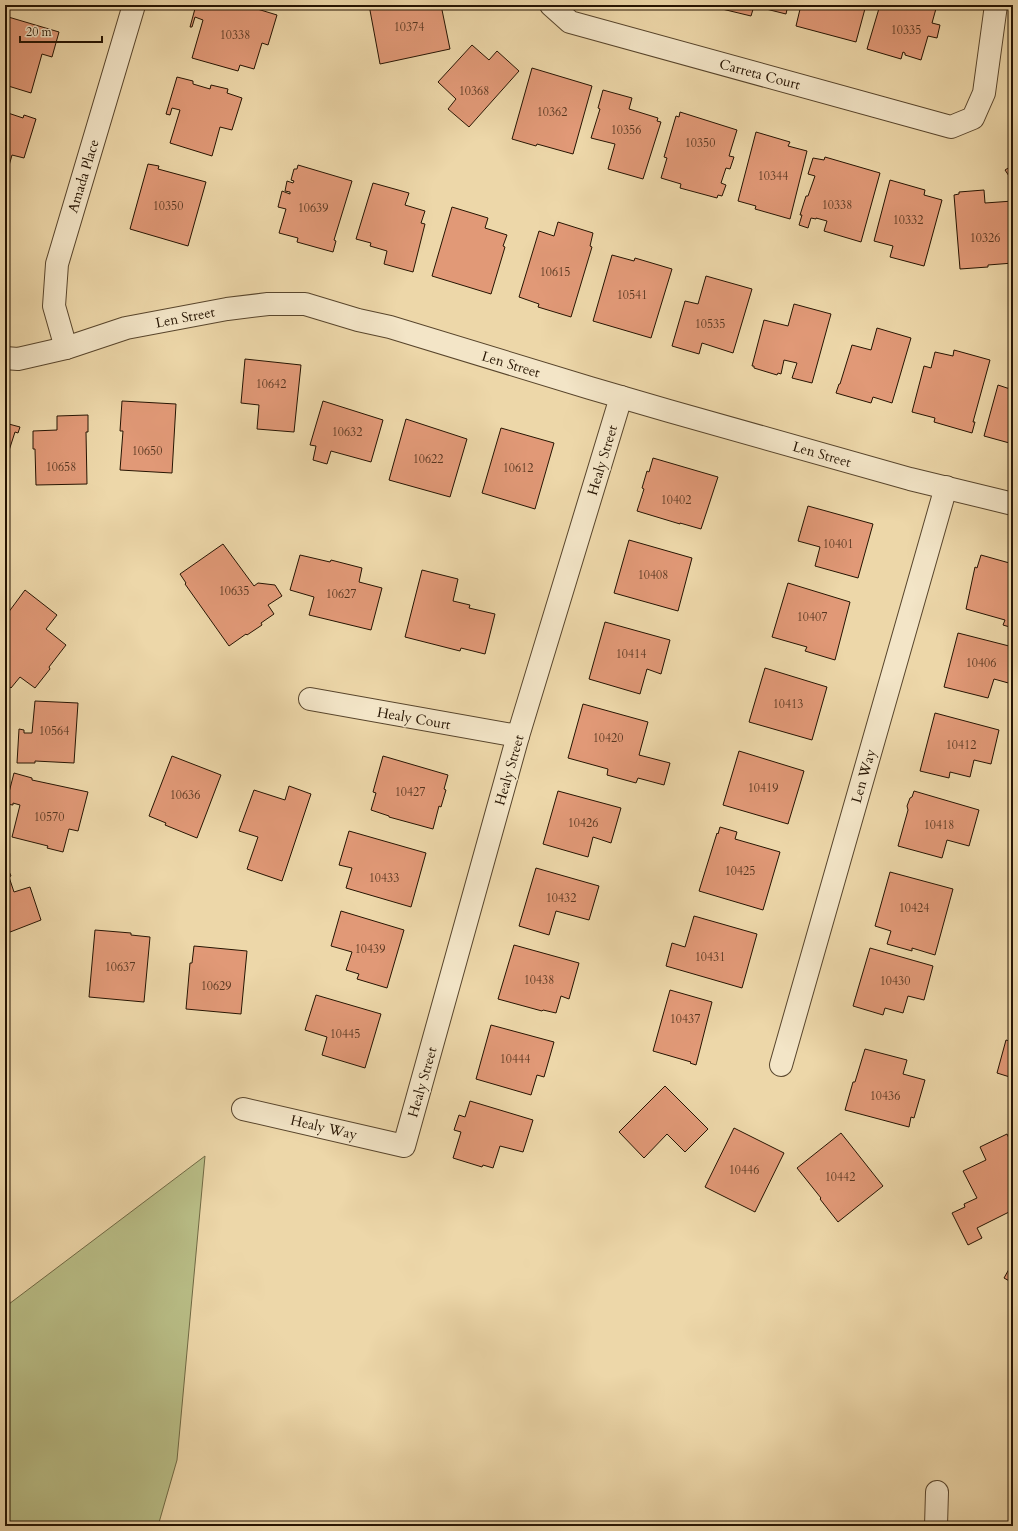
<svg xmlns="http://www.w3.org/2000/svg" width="1018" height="1531" font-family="Cardo,serif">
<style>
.green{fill:#b9be87;stroke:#706944}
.building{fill:#e19977;stroke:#261402}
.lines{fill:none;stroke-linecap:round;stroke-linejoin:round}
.minor-casing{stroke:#58452c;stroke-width:24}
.minor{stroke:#f3e5c7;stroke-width:22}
.labels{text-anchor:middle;stroke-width:3.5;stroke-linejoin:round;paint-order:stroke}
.number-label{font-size:12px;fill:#55351f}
.street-label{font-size:14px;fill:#261402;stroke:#f3e5c7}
</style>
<rect width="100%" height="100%" fill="#edd7a9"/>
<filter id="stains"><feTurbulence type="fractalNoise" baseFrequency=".005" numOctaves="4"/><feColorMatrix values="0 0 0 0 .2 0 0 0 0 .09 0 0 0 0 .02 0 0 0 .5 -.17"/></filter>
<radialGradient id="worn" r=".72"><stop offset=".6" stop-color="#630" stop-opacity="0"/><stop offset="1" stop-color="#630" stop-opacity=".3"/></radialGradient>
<polygon class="green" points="205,1156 177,1460 158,1526 5,1526 5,1307"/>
<g class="building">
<polygon points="196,5 255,5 254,8 277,15 268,45 262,43 254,69 240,65 238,71 192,58 203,20 195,17 192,27 190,27"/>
<polygon points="369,5 441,5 450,49 380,64"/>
<polygon points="723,5 788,5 786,14 754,6 751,16 722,9"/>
<polygon points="801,5 866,5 856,42 796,26"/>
<polygon points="880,5 937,5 932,23 940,25 937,38 928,36 921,60 905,55 905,53 903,52 901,59 867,49"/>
<polygon points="5,16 59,32 52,57 42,54 31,93 5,85"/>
<polygon points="472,45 489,60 497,51 519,71 469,127 448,109 456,99 438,82"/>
<polygon points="532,68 592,86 573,154 537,144 536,146 512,139"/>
<polygon points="177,77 193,81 193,84 210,89 211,85 228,89 227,93 242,98 232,130 220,127 212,156 170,143 180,110 172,108 170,115 166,114"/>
<polygon points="603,90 632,98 629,109 658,118 657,121 661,122 643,179 608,169 615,144 591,138 600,109 598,108"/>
<polygon points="5,112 23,118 24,115 36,119 24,158 12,155 5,180"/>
<polygon points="680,112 737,130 729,156 734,157 730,169 726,168 721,183 726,185 722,196 718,195 717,198 680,188 681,184 661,178 667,158 664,157 676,116 679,117"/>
<polygon points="756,132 790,142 788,146 807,151 790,219 755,209 756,206 738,201"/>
<polygon points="825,157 880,173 861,242 824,231 827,221 816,218 816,219 811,218 808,228 799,225 802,215 800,215 806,196 808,196 815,176 808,174 813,158 824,160"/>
<polygon points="148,164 159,166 158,169 206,182 188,246 130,229"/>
<polygon points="298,165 352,181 334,240 336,241 333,252 297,242 298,238 279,233 286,209 278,207 282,191 290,194 290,192 285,191 287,181 293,183 294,181 291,180 294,169 297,169"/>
<polygon points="1013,165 1013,182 1005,170"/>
<polygon points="890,180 925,190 924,195 942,200 924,266 890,257 893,246 874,241"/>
<polygon points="373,183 409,193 405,205 425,211 421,223 425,224 413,272 384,264 387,251 370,246 371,243 356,239"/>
<polygon points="984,190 985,203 1013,201 1013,263 988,265 988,267 960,269 954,195 959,194 959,192"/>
<polygon points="452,207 488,218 485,228 507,235 503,246 505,247 491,294 432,276"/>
<polygon points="558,222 593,233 590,246 592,247 571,317 538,307 539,304 519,297 539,231 554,236"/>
<polygon points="612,255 634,261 635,258 672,269 651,338 593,321"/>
<polygon points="706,276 752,289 733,353 702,343 699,354 672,346 685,301 698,304"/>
<polygon points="794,304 831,314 812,383 792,378 797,363 784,360 781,374 778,373 777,375 754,368 754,366 752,366 764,320 788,326"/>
<polygon points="877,328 911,338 892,403 873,397 871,403 836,393 839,384 840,384 852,345 871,350"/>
<polygon points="954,350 990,360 973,422 975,422 972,433 934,422 935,418 912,412 924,366 931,368 935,352 953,356"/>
<polygon points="245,359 301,365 294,432 257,429 259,405 241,403"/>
<polygon points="998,385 1013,390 1013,444 984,436"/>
<polygon points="122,401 176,404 172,473 120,470 123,431 120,431"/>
<polygon points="323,401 383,420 371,462 331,451 327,464 313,460 316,446 310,445"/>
<polygon points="88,415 88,432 86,432 87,484 36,485 35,449 33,449 33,431 57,430 57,416"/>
<polygon points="406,419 467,439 450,497 389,480"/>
<polygon points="5,423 20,427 18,433 15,432 5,463"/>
<polygon points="501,428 554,443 535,509 482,493"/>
<polygon points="653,458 718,477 701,529 680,523 680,524 637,511 644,489 642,488 647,471 649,472"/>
<polygon points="808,506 873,524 858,578 815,566 820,547 798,541"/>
<polygon points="629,540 692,558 678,611 614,593"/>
<polygon points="223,544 254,586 258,583 275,585 282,596 268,605 274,614 261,623 262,625 247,635 246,634 229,646 185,584 186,583 180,574"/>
<polygon points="300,555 330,562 331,560 362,568 359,582 382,588 371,630 309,615 314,597 290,590"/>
<polygon points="981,555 1013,564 1013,628 1003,625 1005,620 966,609 975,567 977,568"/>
<polygon points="422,570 458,579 453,601 470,605 469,608 495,614 485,654 461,648 460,651 405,637"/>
<polygon points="788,583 850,602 835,660 805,651 807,647 772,637"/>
<polygon points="25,590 57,615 46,629 66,645 49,667 50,669 35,688 20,677 11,688 5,683 5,617"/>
<polygon points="605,622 670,640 661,674 647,669 640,694 589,679"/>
<polygon points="958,633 1013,647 1012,684 994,679 988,698 944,687"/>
<polygon points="765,668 827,687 812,740 749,722"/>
<polygon points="35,701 78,703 74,763 35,761 35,763 17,763 19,729 24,730 24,733 32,733"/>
<polygon points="583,704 648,722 639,755 670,763 664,785 638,778 636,783 607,775 608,769 568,758"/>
<polygon points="935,713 999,730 991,764 974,760 970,777 950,772 949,778 920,771"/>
<polygon points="739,751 804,771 788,824 723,805"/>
<polygon points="172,756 221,775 197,838 165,825 166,823 149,816"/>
<polygon points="383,756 448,775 444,789 446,790 441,807 439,806 433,829 389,817 389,816 371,810 376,793 373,792"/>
<polygon points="14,773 32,778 32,780 88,792 78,831 69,829 63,852 47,848 48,846 12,837 20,805 13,803 13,805 6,804"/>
<polygon points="289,786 311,794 282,881 247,869 258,837 239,831 254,790 285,800"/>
<polygon points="558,791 621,808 611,843 593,837 588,857 543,844"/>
<polygon points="914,791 979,810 969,846 947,840 942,858 898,846 908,810 907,806 910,798 912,797"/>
<polygon points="720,827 737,832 735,839 780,852 763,910 699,891 717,833 718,834"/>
<polygon points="349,831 426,853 411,907 346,888 352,868 339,865"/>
<polygon points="5,862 11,876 9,877 14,892 30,887 41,920 5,934"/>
<polygon points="536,868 599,886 589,920 556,911 549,935 519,926"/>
<polygon points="890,872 953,889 935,955 912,948 912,951 887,944 891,931 875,926"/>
<polygon points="341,911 404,930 387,988 357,979 359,974 346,970 352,952 331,946"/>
<polygon points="694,916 757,934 742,988 666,966 672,943 685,947"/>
<polygon points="95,930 131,933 131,935 150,937 144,1002 89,997"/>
<polygon points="514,945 579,963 569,999 561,996 556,1013 543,1010 542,1011 498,999"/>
<polygon points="194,946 247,951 241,1014 186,1009 190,963 192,963"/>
<polygon points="870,948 933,966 924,1000 908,996 903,1013 885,1008 883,1015 853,1006"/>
<polygon points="670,990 712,1002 696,1065 690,1063 691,1062 653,1051"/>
<polygon points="316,995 381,1014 365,1068 322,1055 327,1037 305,1030"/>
<polygon points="1013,1006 1013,1017 1010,1016"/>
<polygon points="491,1025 554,1042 544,1077 537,1075 531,1095 476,1079"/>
<polygon points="1006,1040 1013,1042 1013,1078 997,1073"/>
<polygon points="865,1049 907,1060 903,1074 925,1080 914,1118 911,1117 909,1127 845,1110 853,1082 855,1082"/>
<polygon points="665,1086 708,1129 685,1152 667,1134 644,1158 619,1132"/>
<polygon points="470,1101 533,1120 523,1152 500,1146 493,1168 483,1165 482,1167 453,1158 461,1132 454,1130 459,1115 465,1117"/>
<polygon points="734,1128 784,1153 755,1212 705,1187"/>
<polygon points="841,1133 883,1186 838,1222 820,1199 821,1198 797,1168"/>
<polygon points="1007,1134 1013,1147 1013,1210 977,1228 982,1238 968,1245 952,1213 965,1207 964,1204 977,1198 963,1171 986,1160 980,1147"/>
<polygon points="1013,1262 1013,1283 1004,1278"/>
</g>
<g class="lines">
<defs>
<g id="minor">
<polyline points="551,5 570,22 951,127 973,118 984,93 996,5"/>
<polyline points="66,348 54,306 57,264 134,5"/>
<polyline points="5,358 18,359 66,348 126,328 227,309 268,304 305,304 358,320 390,327 590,388 669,411 910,479 1013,504"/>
<polyline points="310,699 518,736"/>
<polyline points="781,1065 946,487"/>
<polyline points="243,1109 404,1146 518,736 621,397"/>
<polyline points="936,1526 937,1492"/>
</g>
</defs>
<use href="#minor" class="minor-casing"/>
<use href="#minor" class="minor"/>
</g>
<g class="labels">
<g class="number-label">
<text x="409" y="31">10374</text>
<text x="906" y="34">10335</text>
<text x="235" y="39">10338</text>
<text x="474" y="95">10368</text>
<text x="552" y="116">10362</text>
<text x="626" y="134">10356</text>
<text x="700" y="147">10350</text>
<text x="773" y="180">10344</text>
<text x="837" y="209">10338</text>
<text x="168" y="210">10350</text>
<text x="313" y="212">10639</text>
<text x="908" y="224">10332</text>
<text x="985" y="242">10326</text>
<text x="555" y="276">10615</text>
<text x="632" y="299">10541</text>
<text x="710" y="328">10535</text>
<text x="271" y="388">10642</text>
<text x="347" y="436">10632</text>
<text x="147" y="455">10650</text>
<text x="428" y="463">10622</text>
<text x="61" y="471">10658</text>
<text x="518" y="472">10612</text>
<text x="676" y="504">10402</text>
<text x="838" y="548">10401</text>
<text x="653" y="579">10408</text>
<text x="234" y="595">10635</text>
<text x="341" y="598">10627</text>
<text x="812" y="621">10407</text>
<text x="631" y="658">10414</text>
<text x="981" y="667">10406</text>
<text x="788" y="708">10413</text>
<text x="54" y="735">10564</text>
<text x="608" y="742">10420</text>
<text x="961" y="749">10412</text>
<text x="763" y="792">10419</text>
<text x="410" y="796">10427</text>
<text x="185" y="799">10636</text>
<text x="49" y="821">10570</text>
<text x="583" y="827">10426</text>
<text x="939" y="829">10418</text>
<text x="740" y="875">10425</text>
<text x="384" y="882">10433</text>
<text x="561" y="902">10432</text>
<text x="914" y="912">10424</text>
<text x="370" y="953">10439</text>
<text x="710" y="961">10431</text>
<text x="120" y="971">10637</text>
<text x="539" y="984">10438</text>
<text x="895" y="985">10430</text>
<text x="216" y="990">10629</text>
<text x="685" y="1023">10437</text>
<text x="345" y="1038">10445</text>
<text x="515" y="1063">10444</text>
<text x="885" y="1100">10436</text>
<text x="744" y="1174">10446</text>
<text x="840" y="1181">10442</text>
</g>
<g class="street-label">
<text transform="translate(760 74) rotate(15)" y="5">Carreta Court</text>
<text transform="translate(83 176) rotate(-73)" y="5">Amada Place</text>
<text transform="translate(185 317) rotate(-11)" y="5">Len Street</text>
<text transform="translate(511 364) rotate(17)" y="5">Len Street</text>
<text transform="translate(822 454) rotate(16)" y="5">Len Street</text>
<text transform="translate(602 460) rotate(-73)" y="5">Healy Street</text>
<text transform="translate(414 718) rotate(10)" y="5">Healy Court</text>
<text transform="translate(509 770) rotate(-74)" y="5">Healy Street</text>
<text transform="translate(863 776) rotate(-74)" y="5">Len Way</text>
<text transform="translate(422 1082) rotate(-74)" y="5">Healy Street</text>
<text transform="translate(324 1127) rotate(13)" y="5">Healy Way</text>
</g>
</g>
<rect width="1018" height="1531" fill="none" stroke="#edd7a9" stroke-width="20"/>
<rect x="6" y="6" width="1006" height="1519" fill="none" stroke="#261402" stroke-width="2"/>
<rect x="10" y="10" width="998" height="1511" fill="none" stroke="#261402"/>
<path d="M20 36v6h82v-6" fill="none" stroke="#261402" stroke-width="2"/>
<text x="26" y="36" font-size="12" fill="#261402" stroke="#f3e5c7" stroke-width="3" paint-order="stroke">20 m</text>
<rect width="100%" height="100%" filter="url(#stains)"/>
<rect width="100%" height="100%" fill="url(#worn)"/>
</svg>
